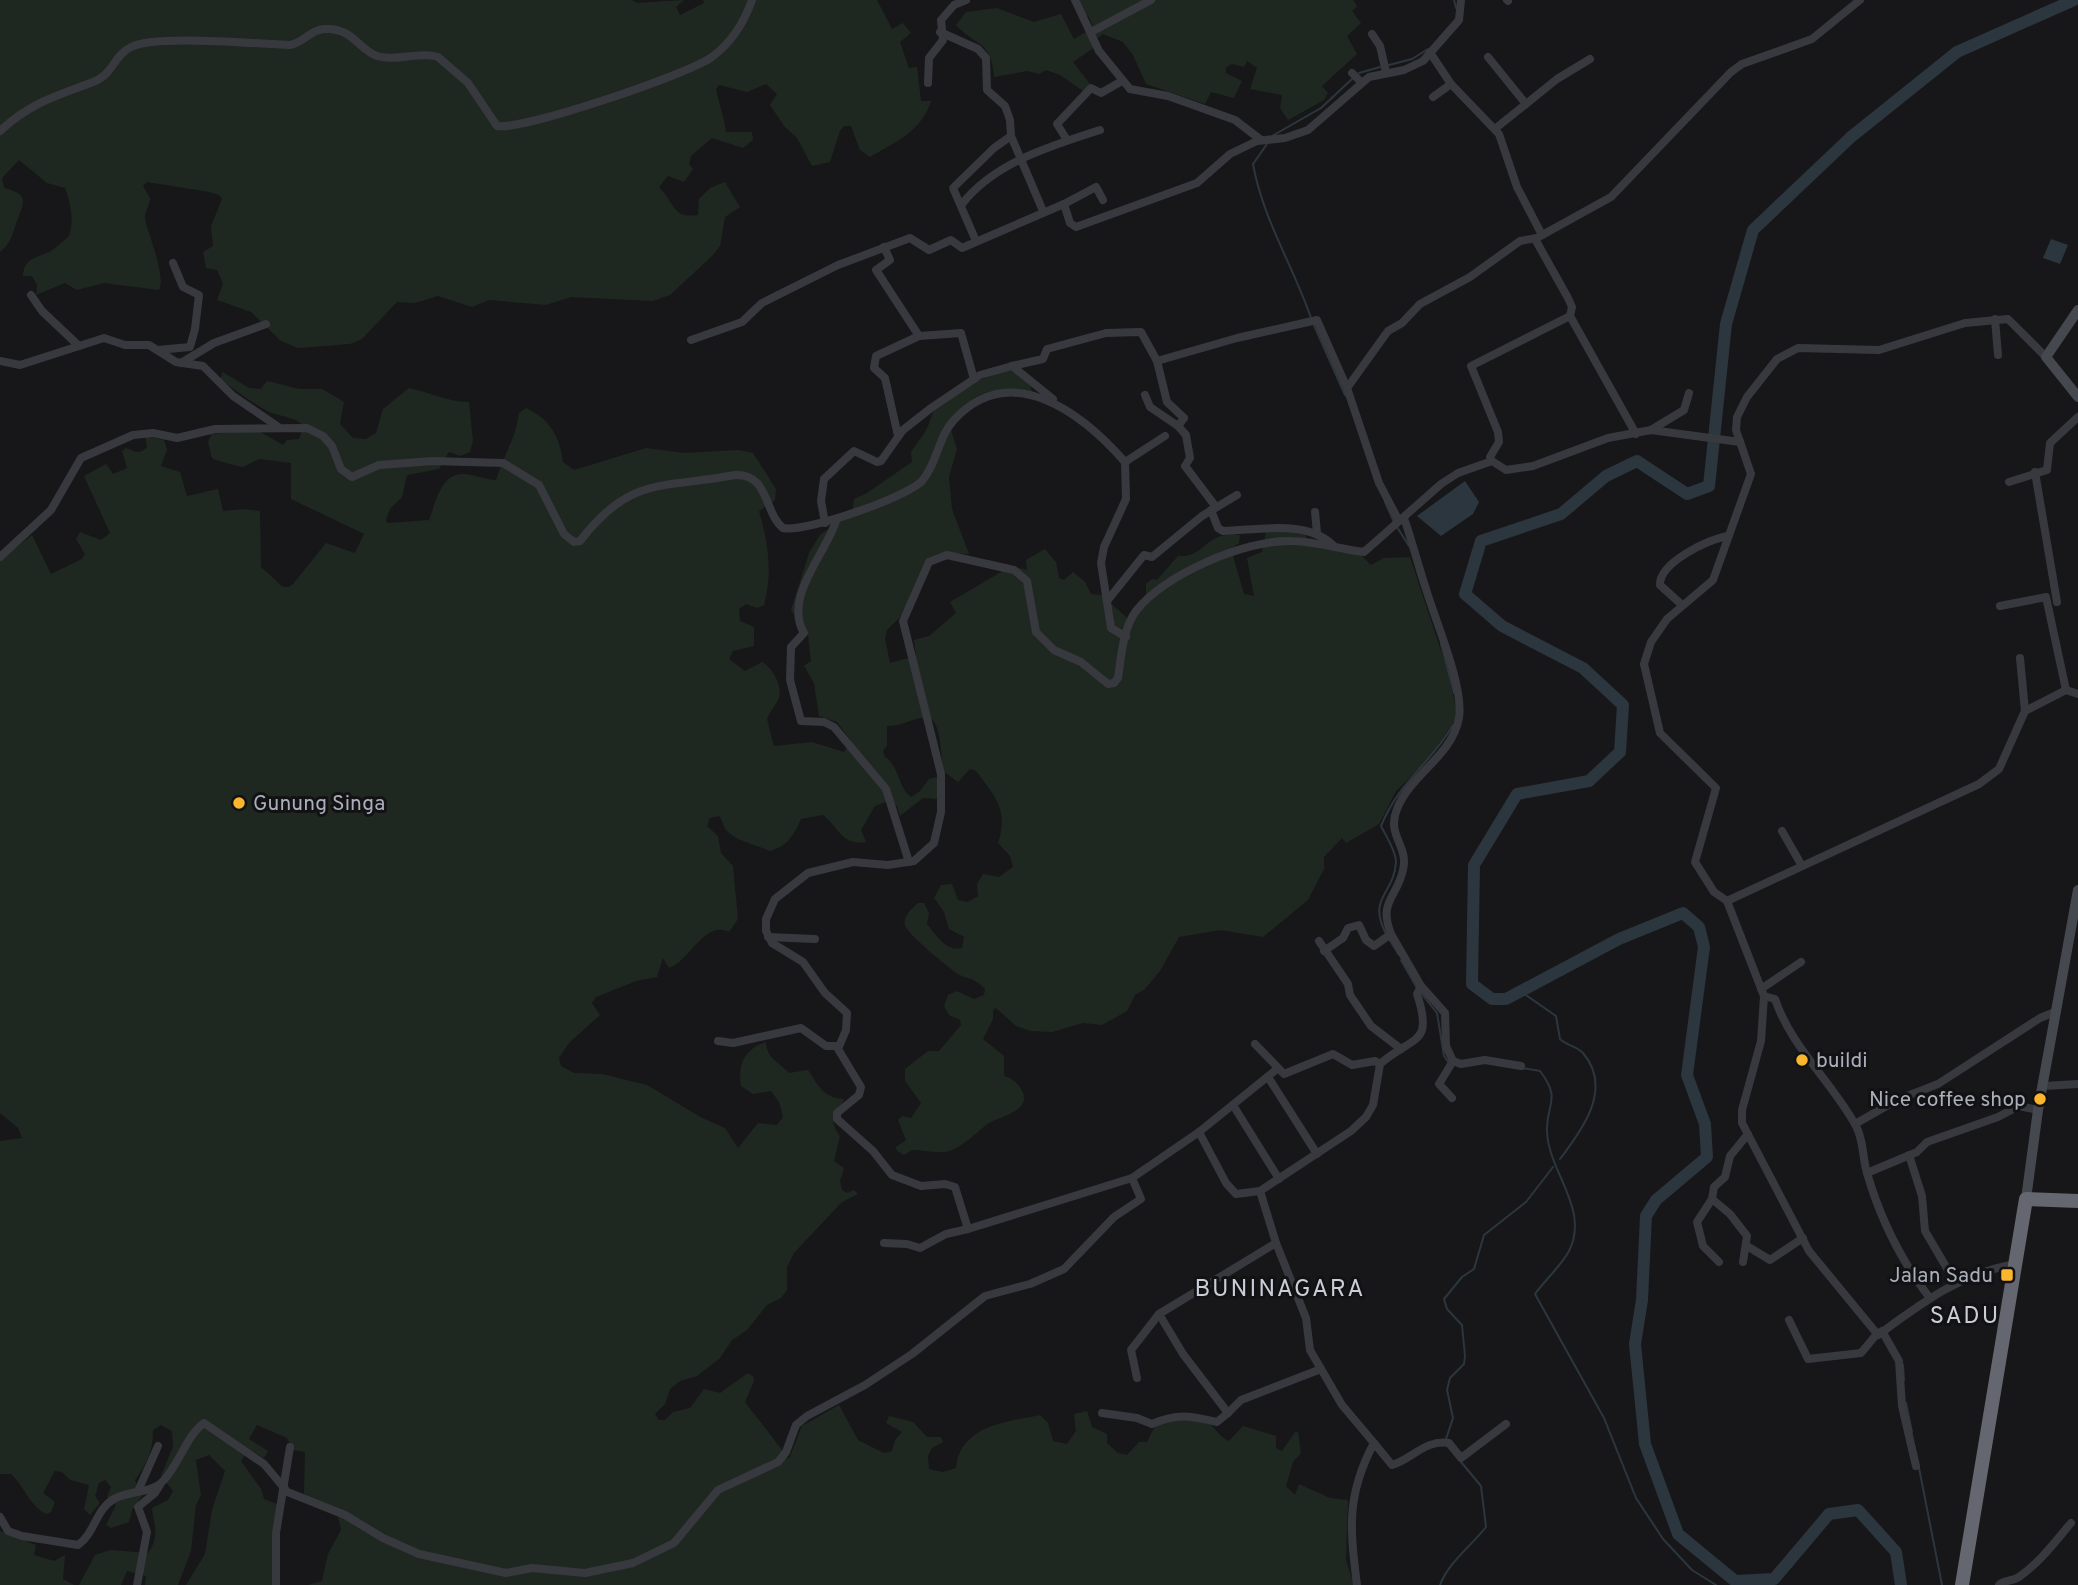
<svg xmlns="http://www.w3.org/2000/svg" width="2078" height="1585" font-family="Overpass,sans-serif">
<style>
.green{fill:#1f2820}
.water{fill:#2c363e}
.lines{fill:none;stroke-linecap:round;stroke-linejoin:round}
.stream{stroke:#2c363e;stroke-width:2}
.river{stroke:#2c363e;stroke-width:12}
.street{stroke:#38393f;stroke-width:8}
.secondary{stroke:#46484f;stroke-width:10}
.highway{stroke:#646770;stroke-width:14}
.poi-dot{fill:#fcb62d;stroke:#121214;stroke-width:2.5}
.labels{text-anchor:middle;stroke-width:6;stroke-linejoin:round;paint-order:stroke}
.poi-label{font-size:21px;fill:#a9aeba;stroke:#121214;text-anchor:start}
.quarter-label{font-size:24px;letter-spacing:2px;fill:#cacdd6;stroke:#121214}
</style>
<rect width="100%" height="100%" fill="#171719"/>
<g class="green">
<path d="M0,0H632L637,3L684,0L676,7L680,15L704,3L703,0H877L892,29L903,23L911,33L900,42L909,68L917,67L921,101H931C921,132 897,141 870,157L860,150L851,126H844L840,131L830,162L812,166L797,138L785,127L770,105L777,94L766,84L747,92L719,85L716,89C719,104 724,117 726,132H752L753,140L743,148L712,138L691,156L689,164L693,169L684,182L668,176L659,187C675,203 672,219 698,215L699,199L710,188L725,182L740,207L725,217L720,246L712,256L670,295L653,301L571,297L546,305L489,300L472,307L438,296L415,303L397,302L362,339L350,344L298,348L281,341L251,312L217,300L223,284L217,270L206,268L203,252L213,246L211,226L222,199L219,195L210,192L147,182L143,186L150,198C150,206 144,212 145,219C149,237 166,276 159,290L104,283L77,290L65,283L36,295L37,285L32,276H23C24,257 38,258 51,251C57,247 63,241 69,236C74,221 71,203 65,188L47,183L19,160L2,178L4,188C33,195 22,205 16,224C12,236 10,244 0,252Z"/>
<polygon points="1080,0 1353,0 1357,6 1352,11 1361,23 1347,36 1357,54 1322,86 1328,93 1324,100 1288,120 1280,108 1282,95 1250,89 1257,68 1247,61 1244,67 1232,64 1226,67 1226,73 1242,81 1234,98 1211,92 1205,104 1146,84 1133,55 1123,42 1103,34 1097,38 1089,17 1080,10"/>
<path d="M997,8L1034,22L1061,14L1074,39L1086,32L1095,47L1073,62L1090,84L1083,91L1060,75L1046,70L1039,74L1027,71L994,77C991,39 976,47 956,25L966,12Z"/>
<path d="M1013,369L1030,385L1033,394C995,386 980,388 953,417L951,430L957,449L949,477L952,509L969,554L948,553L931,558L900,617L887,630L885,638L890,663L916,656L914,640L929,636L956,613L950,602L1011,566L1027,570L1026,560L1045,549L1056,562L1059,578L1064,580L1073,572L1085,582L1091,594L1101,595L1132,622L1146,603V584L1152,579L1157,580L1178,556C1204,559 1205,530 1240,535L1239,543L1231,549L1244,594L1254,596L1247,558L1262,552L1266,532L1292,530L1306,533L1307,545L1360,554L1371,565L1384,558L1410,557L1447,669L1456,708L1455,720L1429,759L1396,791L1379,824L1346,843L1342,838L1324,857V869L1308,900L1263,937L1221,930L1179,937L1160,971L1145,989L1135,995L1127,1011L1102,1025L1083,1023L1052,1032L1031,1031L1016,1026L996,1008L993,1010V1019L983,1039L1004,1056V1076C1011,1078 1017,1082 1021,1089C1035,1112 997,1116 986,1125C975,1134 964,1145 950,1151C940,1154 923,1150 912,1150L904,1155L897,1151L896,1147L906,1140L898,1120L902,1116L911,1118L921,1103L905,1081V1069L928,1051H939L961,1025L960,1020L949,1015L944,1006L948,995L957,991L974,999L984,995L985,989C971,975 970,981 958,974C948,967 908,935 905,925C903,915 912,909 918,903H924L929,913L927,924C936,935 946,952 962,948L964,937L949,929L944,912L934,898L941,885L952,884L958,900L968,902L978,896L977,884L983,874L999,877L1013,867L1010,856L998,843C1009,810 995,796 976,771L970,769L958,782L943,771C941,759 942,715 925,717C911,719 902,726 887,726V746L883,751L885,757C900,767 897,786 911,797L920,791L929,779L937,777V799L923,798L900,816L897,806L886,802L875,806L861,830L866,842C841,846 839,827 823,815L801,819C794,834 788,847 769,851C756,844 739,843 727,831C723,827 723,821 719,816L710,818L707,826L718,836L721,853L733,866L738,919L729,932C704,920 689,962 669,968L663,958L657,977L636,981L596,997L592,1003L600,1015L569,1043L559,1058L561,1066L574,1073L602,1074L647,1085L702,1118L725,1128L738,1148L758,1123L777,1125L783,1117L779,1102L771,1091L753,1094L741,1086C738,1064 744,1049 766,1042C766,1058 779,1062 789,1073L808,1070C818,1085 823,1098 844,1099C838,1116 825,1114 840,1136L834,1161L844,1168L840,1181L842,1190L847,1193L854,1190L858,1194L842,1202L794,1253L787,1267V1290L781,1298L767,1305L747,1330L732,1340L720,1358L697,1376L680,1381L670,1389L665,1404L655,1414L659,1420H665L673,1412L690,1408L704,1389L720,1393L748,1373L753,1376L754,1381L745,1402L789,1459L802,1426L839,1405L858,1440L884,1453L892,1451L895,1440L902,1432L886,1423L889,1416L913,1422L927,1437H941L943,1442L932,1448L928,1456L929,1469L943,1472L956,1468C960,1425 1007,1422 1040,1415L1048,1423L1053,1441L1067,1444L1076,1431L1074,1414L1087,1411L1092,1427L1107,1434V1443L1118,1453L1127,1455L1139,1442H1147C1149,1438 1152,1431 1155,1427C1166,1416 1196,1418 1209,1424C1216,1428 1218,1436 1229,1441L1243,1426L1276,1436V1448L1282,1451L1295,1432H1298L1301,1453L1293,1462L1286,1486L1295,1495L1299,1484L1330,1498L1348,1500L1346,1560L1354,1585H308L322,1581L328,1554L341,1530L337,1512L304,1494L305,1452L293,1450L287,1438L257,1425L249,1439L268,1451L264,1458L249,1449L241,1461L261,1489L264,1499L277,1504L272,1585H186L205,1554L212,1510L225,1471L209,1455L196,1460L201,1495L196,1505L191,1551L178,1585H145L146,1576L127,1571L121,1585H79L95,1555L110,1550L148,1553C160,1536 154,1526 152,1508L168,1500L173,1491L161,1476L173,1447L172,1431L161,1425L153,1430C153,1451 147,1463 135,1480L142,1496L132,1510L129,1522L111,1528L106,1525L116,1505L107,1497L111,1487L105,1480L99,1483L95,1496L100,1503L90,1515L84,1509L89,1485L70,1480L62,1472L55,1471L43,1493L55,1502L51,1512L46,1514C28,1504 25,1487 11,1474H0V1141L22,1138L18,1128L0,1113V560L32,535L51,574L82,559L85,554L76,539L80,532L101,540L110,533L84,476L106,464L113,474L127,468L122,451L126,448C135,452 140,455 147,447L145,436L164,440L167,450L161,466L180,472L187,496L218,489L223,511L244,509L260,511L261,567L283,587H289L293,584L326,543L355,553L364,534L291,499V463L259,459L243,467C238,466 216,461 212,458L208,442L212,434L257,430L283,445L287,440L299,439L304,426C295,416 279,417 267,411C251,402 235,390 220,379L223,372L249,388L261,389L267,381L299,389H322L344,402L340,424L353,438L366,439L376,433L383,409L409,388C428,392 452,403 469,402L473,441L470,452L460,456L449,452L439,469L407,475L402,497L390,509L386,520L388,523L429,520C436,503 440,474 463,474C474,474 485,480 496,480C504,454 515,441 519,413L526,408C550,419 560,437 563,462L574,470L646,448L684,453L738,450L753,453L776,489L775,500L759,511C768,542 773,572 764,605L757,608L746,604L739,609L740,621L754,627V646L733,651L729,659L745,671L762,662C772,667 783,686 779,698C776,705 770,711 767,719L774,746L812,742L844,752L851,741L837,722L819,716L814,683L804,666L811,661L808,634L791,610L809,553L820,535L852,512L854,499L867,493L912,462L911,452C922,436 927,432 932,415C938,393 993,374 1013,369Z"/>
<polygon points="0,1531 36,1545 34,1555 54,1561 65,1555 63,1579 74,1585 0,1585"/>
</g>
<g class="water">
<polygon points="2051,239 2068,245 2060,264 2043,258"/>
<polygon points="1465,481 1479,502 1473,514 1441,536 1417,516"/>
</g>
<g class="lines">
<g class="stream">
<polyline points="1454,0 1456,8"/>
<polyline points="1389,65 1412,59 1428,49"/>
<polyline points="1359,73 1380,67"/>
<polyline points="1272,136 1321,108 1352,79"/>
<path d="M1267,144L1253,164C1263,220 1293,265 1311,318"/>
<polyline points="1313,323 1345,395"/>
<polyline points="1385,502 1394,522"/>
<polyline points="1397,527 1409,546"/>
<polyline points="1441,644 1454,693"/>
<path d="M1386,934C1367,897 1394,895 1396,862C1396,851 1386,836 1381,826C1400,780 1429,766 1453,725"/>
<polyline points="1389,939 1399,955"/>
<polyline points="1401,960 1417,988"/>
<path d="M1520,991L1556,1016L1560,1039C1567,1046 1577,1046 1583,1053C1613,1088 1583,1129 1560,1159"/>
<polyline points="1421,993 1437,1013 1444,1056 1449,1063"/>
<path d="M1522,1068L1540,1071C1562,1100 1546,1103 1547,1132C1549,1173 1590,1209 1569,1251C1561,1266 1545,1280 1535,1294L1604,1418L1636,1498L1663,1539L1692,1570L1716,1585"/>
<polyline points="1903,1365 1904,1380"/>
<polyline points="1906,1403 1912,1432"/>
<polyline points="1446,1439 1453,1418 1447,1390 1450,1378 1464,1364 1465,1356 1462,1325 1447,1309 1444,1299 1462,1277 1474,1269 1484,1235 1526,1202 1553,1167"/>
<polyline points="1919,1468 1942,1585"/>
<path d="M1440,1585C1448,1563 1471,1546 1486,1527L1481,1486L1447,1445"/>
</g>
<polyline class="river" points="1901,1585 1896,1552 1858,1510 1829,1514 1774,1579 1735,1581 1678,1534 1645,1444 1635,1344 1642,1300 1646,1216 1656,1200 1707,1157 1705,1124 1687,1075 1704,947 1699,927 1683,913 1619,939 1506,999 1492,999 1472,984 1474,865 1517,794 1589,781 1620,752 1623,705 1583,668 1502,626 1465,594 1481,541 1561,514 1606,476 1637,461 1687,494 1709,486 1726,324 1753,230 1851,137 1957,52 2074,0"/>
<g class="street">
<polyline points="1075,0 1099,51 1130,89 1168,96 1235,120 1261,140"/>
<polyline points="1507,0 1508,1"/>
<polyline points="940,32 978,49 986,58 987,90 1005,106 1010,120 1011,136 1043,211"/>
<polyline points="1091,32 1151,0"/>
<polyline points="1372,34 1380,46 1386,72"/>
<polyline points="1431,54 1451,84 1499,134 1517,187 1542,235"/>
<polyline points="1488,57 1526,104"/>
<polyline points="1352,73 1361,82"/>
<polyline points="928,83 929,58 943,40 941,20 954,5 966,0"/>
<polyline points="1433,97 1451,84"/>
<polyline points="1496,128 1557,79 1590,59"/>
<path d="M0,131C30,103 56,96 93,82C114,74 113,56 131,47C154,34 258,44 290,45C303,43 310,30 324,29C352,27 358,49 377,56C397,62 419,51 438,57L468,83L497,126C521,131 689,74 712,57C732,42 744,23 752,0"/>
<polyline points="1067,140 1057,124 1091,88 1101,93 1122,81"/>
<path d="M962,204C995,162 1051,146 1100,130"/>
<polyline points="1064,204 1096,187 1103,200"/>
<polyline points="976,241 953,188 994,148 1011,136"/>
<polyline points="884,247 890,260 876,270 919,336 961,333 974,379"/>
<polyline points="31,295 42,311 79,346"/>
<polyline points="1570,316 1636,434"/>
<polyline points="1995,319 1998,355"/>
<polyline points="691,340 742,322 762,303 838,265 910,238 929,250 951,240 962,248 1064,204 1070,223 1076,227 1197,183 1230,154 1257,141 1285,138 1308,130 1369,77 1404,70 1423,61 1459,20 1461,0"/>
<polyline points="158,350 190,347 195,329 199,295 183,287 173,263"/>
<polyline points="0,361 20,365 104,338 125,345 149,345 176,362 203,366 233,396 280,428"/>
<polyline points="1157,361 1167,402 1184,418 1178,426 1186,435 1190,458 1185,466 1216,507"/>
<polyline points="181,363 214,343 266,324"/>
<polyline points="1012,366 1043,359 1047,349 1106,333 1141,332 1157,361 1237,338 1317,320 1347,388 1388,331 1402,323 1420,304 1470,277 1520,241 1537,238"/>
<polyline points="1347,388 1379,483 1399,521"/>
<polyline points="1145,395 1150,407 1178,426"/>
<polyline points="1651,430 1684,410 1689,393"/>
<polyline points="898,436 885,378 874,368 876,356 919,336"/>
<polyline points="1740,442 1651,430 1608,438 1533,466 1506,470 1492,461 1490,457 1499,442 1498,432 1471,366 1570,316 1572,307 1568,298 1535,239 1611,197 1731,72 1742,64 1812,39 1860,0"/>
<polyline points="1125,462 1165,436"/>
<polyline points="2035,472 2057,602"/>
<polyline points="2009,482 2047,470 2050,443 2078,417"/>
<path d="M1211,510L1218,528L1223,531C1259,530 1307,519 1334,546"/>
<polyline points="1315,512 1317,533"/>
<path d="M836,521C825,555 783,598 804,633L791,647L790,680L801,721L824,722L834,727L886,789L909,862"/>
<polyline points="825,523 821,501 824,479 854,451 877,462 881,461 903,430 931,408 980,375 1012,366 1053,399"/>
<path d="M0,557L51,510L81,458L133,435L153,433L177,438L215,429L307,428L323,436L332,446L341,469L352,477L379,465L433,461L503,463L539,485L564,534L574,542L580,541C631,475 661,489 735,475C769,473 764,513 783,528C805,533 907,497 922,481C937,464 938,437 954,420C1011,358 1083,414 1125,462L1126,499L1104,547L1101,563L1111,628L1126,637"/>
<polyline points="1107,601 1144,555 1152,557 1202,516 1237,495"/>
<path d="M1682,605L1660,585C1659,563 1708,539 1728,536"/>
<polyline points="2000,606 2046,597 2066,690"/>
<polyline points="2020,658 2025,711"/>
<polyline points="1782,831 1802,866"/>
<polyline points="1727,901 1714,892 1695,862 1716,788 1660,733 1644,664 1651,642 1667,619 1713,580 1751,474 1736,430 1737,417 1747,397 1777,359 1798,348 1879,350 1965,323 2008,319 2046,357"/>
<path d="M1727,901L1764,996L1761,1041L1742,1110V1123L1809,1251L1878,1335C1922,1303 1961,1273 2016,1264"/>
<polyline points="1727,901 1979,784 1999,769 2025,711 2066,690 2078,694"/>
<path d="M1391,934C1378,901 1397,898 1403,870C1409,845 1386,836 1397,809C1411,774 1452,756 1459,718C1464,686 1435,620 1426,589C1418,565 1412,541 1404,518"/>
<polyline points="768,937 815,939"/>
<polyline points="1319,941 1348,984 1350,995 1371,1026 1401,1049"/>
<path d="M1324,951L1343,938L1348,928L1359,925L1366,940L1374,946L1391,934L1421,986L1417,994C1434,1046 1413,1035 1380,1064L1373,1105L1366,1117L1351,1131L1260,1191L1236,1194L1226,1183L1199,1132L1132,1178L968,1229L955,1187L945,1184L921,1186L892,1175L873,1151L837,1119V1113L859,1095L861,1087L838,1049L846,1030L847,1013L825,993L803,962L772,943L766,931V919L775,899L808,873L853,862L888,865L914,861L934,843L941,812V774L903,621L929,562L947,555L1014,570L1027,581L1036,632L1054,650L1081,662L1108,684L1114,683L1118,678C1121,658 1123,628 1136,611C1163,575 1245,540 1290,541C1315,541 1339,549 1364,552L1441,484L1458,473L1492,461"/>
<polyline points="1421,986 1445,1013 1446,1046 1453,1061 1439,1084 1452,1098"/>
<polyline points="1761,989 1801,962"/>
<path d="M1764,996L1775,999C1791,1047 1832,1082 1856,1126C1864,1141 1862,1156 1867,1173C1880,1218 1900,1259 1929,1297"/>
<polyline points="718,1041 733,1043 801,1028 826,1046 838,1046"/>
<polyline points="1255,1044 1284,1074 1333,1054 1352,1065 1375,1061 1380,1064"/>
<polyline points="1453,1061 1461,1064 1485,1060 1521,1066"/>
<polyline points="1268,1077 1317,1154"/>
<polyline points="2044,1086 2078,1084"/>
<polyline points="1233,1105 1279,1179"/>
<polyline points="1855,1124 1897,1100 1938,1084 2040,1018 2057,1011"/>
<polyline points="1199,1132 1277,1069"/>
<polyline points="1909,1155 1922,1196 1925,1231 1955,1282"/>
<polyline points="1867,1173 1917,1152 1927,1142 1998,1117 2019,1106 2038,1110"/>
<path d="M1260,1191L1276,1243L1306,1318L1310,1350L1342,1405L1374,1443C1346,1495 1350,1529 1357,1585"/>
<polyline points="1712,1199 1730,1214 1747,1236 1743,1262"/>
<polyline points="884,1243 907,1244 920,1248 946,1234 968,1229"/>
<polyline points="1276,1243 1159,1314 1183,1354 1228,1413 1241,1400 1321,1369"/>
<polyline points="1747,1246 1770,1260 1803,1238"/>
<polyline points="1719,1262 1703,1246 1697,1222 1712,1199 1714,1187 1725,1177 1730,1156 1748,1134"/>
<polyline points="1789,1320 1808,1359 1861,1353 1876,1335"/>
<polyline points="1882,1331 1899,1361 1902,1406 1916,1466"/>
<polyline points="1137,1378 1131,1350 1159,1314"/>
<path d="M1102,1413L1137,1418L1152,1424C1178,1413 1190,1416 1217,1422L1228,1413"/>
<path d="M1374,1443L1392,1465C1412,1459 1426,1439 1449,1443L1461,1458L1506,1424"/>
<polyline points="138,1491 158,1446"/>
<polyline points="285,1491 345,1515 383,1538 419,1554 506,1573 532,1568 585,1573 633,1563 674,1543 718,1490 778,1462 786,1452 796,1425 807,1416 865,1385 912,1354 985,1296 1030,1284 1064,1269 1114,1217 1141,1199 1132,1178"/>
<path d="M0,1517L8,1531L22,1536L78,1545C95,1533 96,1509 114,1499C130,1490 152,1494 164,1480C179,1464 187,1435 204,1423L264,1464L285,1489"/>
<polyline points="137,1585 147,1532 138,1507 155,1493 160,1485"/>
<polyline points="276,1585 276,1533 290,1447"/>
<path d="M1999,1585C2006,1579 2011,1582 2019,1577C2039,1563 2055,1542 2071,1523"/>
</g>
<g class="secondary">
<polyline points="2078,310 2046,357 2078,397"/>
<polyline points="2026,1199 2038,1110 2078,890"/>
</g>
<polyline class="highway" points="1962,1585 2026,1199 2078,1201"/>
</g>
<g class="poi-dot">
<circle cx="239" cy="803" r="7"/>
<circle cx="1802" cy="1060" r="7"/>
<circle cx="2040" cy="1099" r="7"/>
<rect x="2000" y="1268" width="14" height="14" rx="3.5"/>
</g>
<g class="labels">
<g class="poi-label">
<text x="253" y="810">Gunung Singa</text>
<text x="1816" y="1067">buildi</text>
<text x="2026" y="1106" text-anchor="end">Nice coffee shop</text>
<text x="1993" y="1282" text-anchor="end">Jalan Sadu</text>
</g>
<g class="quarter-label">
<text x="1280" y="1296">BUNINAGARA</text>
<text x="1965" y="1323">SADU</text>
</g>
</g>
</svg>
